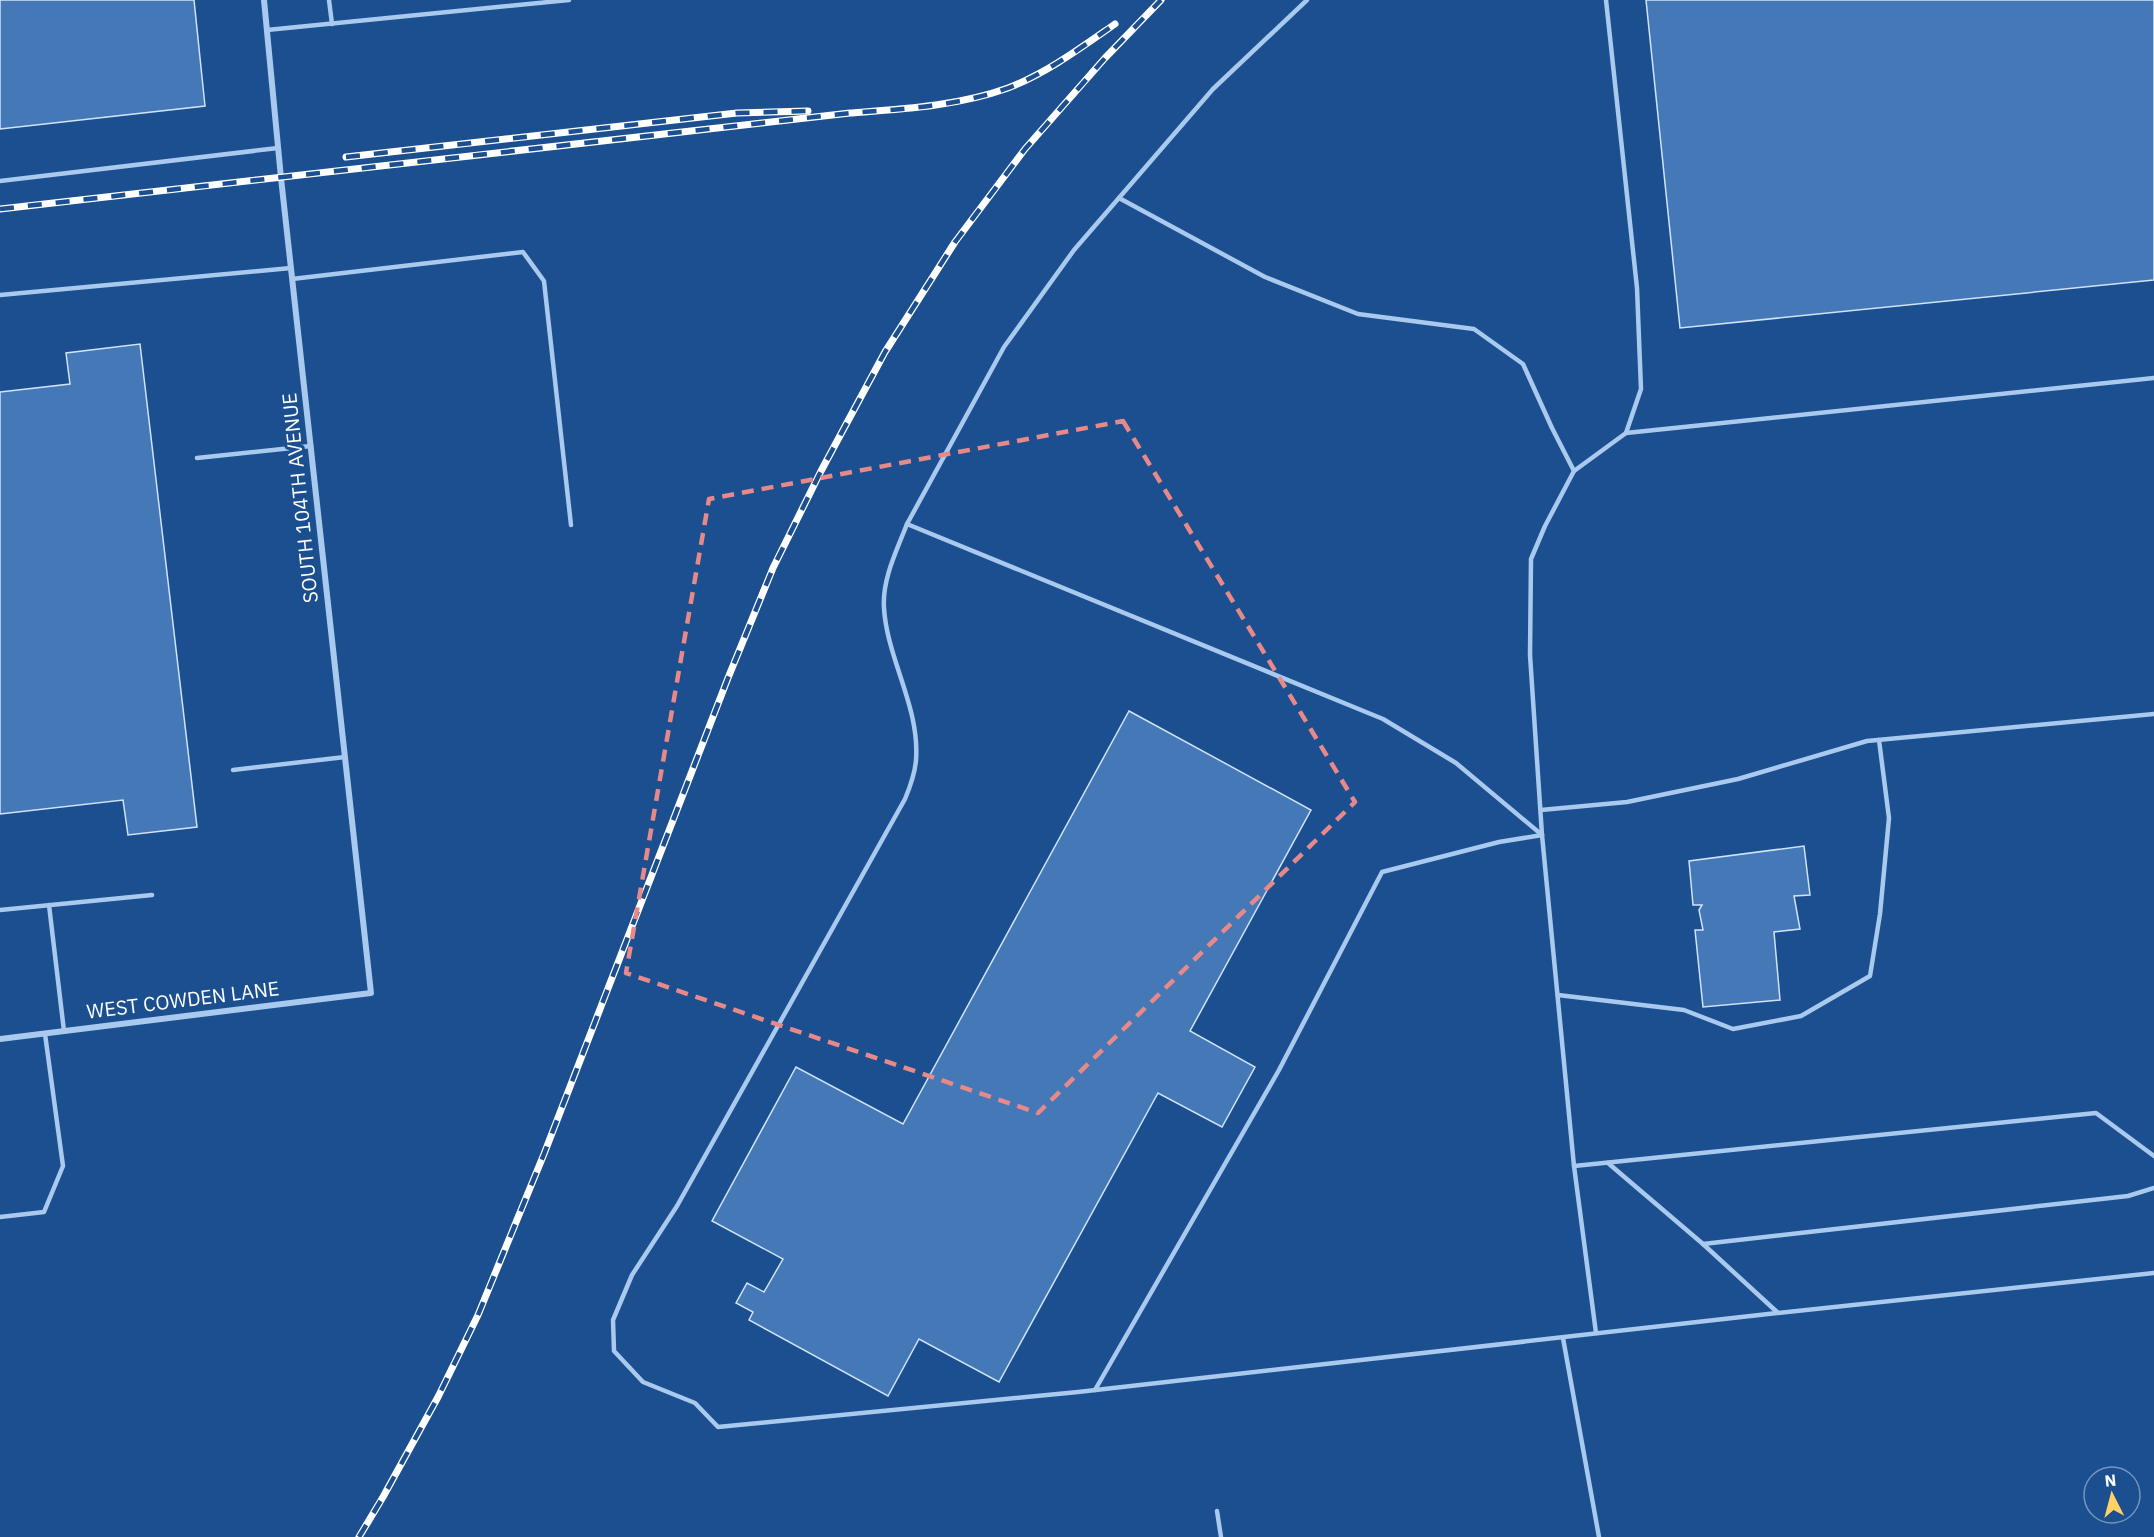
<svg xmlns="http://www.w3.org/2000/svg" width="2154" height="1537" font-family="'IBM Plex Sans',sans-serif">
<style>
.building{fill:#4478b7;stroke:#cfe3fa;stroke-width:1.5}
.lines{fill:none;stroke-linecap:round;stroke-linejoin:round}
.lane{stroke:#a9c9ee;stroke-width:4.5}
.street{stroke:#a9c9ee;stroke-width:6}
.rail-casing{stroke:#fff;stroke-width:7}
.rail{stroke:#1b4f8f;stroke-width:4.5;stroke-dasharray:14;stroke-linecap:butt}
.marked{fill:none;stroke:#e88989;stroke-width:4.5;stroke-dasharray:12 8;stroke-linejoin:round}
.labels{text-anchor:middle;stroke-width:6;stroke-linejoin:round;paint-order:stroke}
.street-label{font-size:20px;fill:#fff;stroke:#1b4f8f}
</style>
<rect width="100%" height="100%" fill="#1b4f8f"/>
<g class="building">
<polygon points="0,0 194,0 205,106 0,129"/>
<polygon points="1646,0 2154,0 2154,280 1680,328"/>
<polygon points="140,344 197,827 128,835 123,800 0,814 0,392 70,384 66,353"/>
<polygon points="1129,711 1311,810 1190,1031 1255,1067 1222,1127 1158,1093 999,1382 919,1339 888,1396 749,1320 753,1312 736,1303 747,1283 764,1292 783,1259 712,1221 796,1067 903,1124"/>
<polygon points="1804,846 1810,895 1794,896 1800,929 1774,932 1780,1000 1703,1007 1695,930 1703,930 1699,910 1702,905 1693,905 1689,861"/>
</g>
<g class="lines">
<g class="lane">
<polyline points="329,0 332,24"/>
<polyline points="267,30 569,0"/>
<polyline points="0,181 278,148"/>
<polyline points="1119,198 1265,277 1358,314 1474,329 1523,364 1552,428 1574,471"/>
<polyline points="292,279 523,252 544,281 571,525"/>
<polyline points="0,295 291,268"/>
<polyline points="1626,433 2154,378"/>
<polyline points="197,458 311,446"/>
<polyline points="907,524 1004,347 1074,250 1213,89 1307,0"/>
<polyline points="233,770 345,757"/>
<polyline points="1541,810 1627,802 1738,779 1867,741 2154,714"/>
<path d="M1542,835L1456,763L1383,719L907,524C897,550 882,579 884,608C887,659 920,707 916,760C915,774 910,787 905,799L677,1206L632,1275L613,1320L614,1351L643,1382L695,1403L718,1427L1078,1392L1777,1313L2154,1273"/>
<polyline points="1542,835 1530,655 1531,559 1545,526 1574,471 1626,433 1641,389 1637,288 1606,0"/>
<polyline points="49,905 64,1031"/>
<polyline points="0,910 152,895"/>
<polyline points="1558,995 1684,1010 1733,1029 1801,1016 1870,976 1880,914 1889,818 1879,740"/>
<polyline points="1608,1163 1703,1244"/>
<polyline points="1574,1166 2096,1113 2154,1156"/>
<polyline points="0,1217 44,1212 63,1166 45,1034"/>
<polyline points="1777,1312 1703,1244 2128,1196 2154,1188"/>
<polyline points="1563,1338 1599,1537"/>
<polyline points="1095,1390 1279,1070 1382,872 1499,842 1542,835 1574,1166 1596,1333"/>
<polyline points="1217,1511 1221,1537"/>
</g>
<polyline class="street" points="0,1039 371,993 281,178 264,0"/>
<defs>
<g id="rail">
<polyline points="346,157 737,113 808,111"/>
<path d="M0,209L850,113C903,109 958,106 1008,88C1047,73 1082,47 1115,24"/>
<polyline points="359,1537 383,1497 438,1397 478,1315 544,1154 728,678 773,568 821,471 885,352 955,242 1025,149 1105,58 1161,0"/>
</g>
</defs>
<use href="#rail" class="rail-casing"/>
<use href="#rail" class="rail"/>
</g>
<path class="marked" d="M1123,421L1355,802L1038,1113L626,973L709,499Z"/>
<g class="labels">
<g class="street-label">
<text transform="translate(300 498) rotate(-96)" y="7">SOUTH 104TH AVENUE</text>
<text transform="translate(183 1000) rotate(-7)" y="7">WEST COWDEN LANE</text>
</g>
</g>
<g transform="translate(2112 1495) rotate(354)"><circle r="28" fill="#1b4f8f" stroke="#7695bc" stroke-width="1.5"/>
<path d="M0-4.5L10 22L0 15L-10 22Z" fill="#ffd166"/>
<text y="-9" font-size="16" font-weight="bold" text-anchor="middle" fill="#ffffff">N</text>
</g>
</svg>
